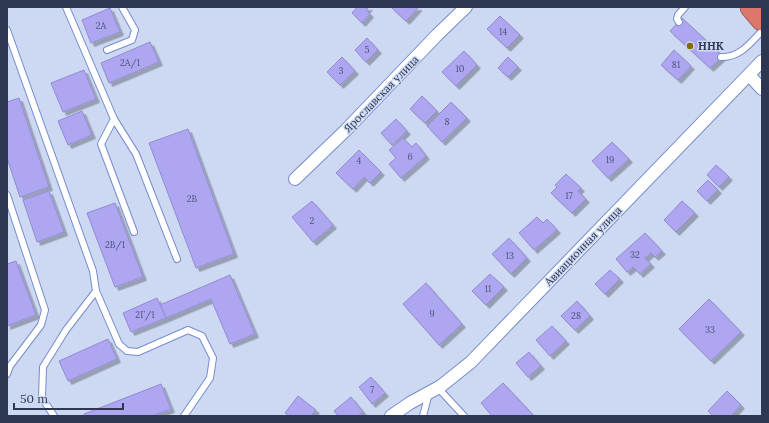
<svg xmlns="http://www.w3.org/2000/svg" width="769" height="423" font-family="Lora,serif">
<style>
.building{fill:#aea6f1;stroke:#938bd0;filter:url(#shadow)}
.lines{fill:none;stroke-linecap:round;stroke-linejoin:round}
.lane-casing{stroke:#758dcd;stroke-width:8}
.street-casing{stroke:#758dcd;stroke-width:14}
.highway-casing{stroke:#9f6162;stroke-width:23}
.lane{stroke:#fff;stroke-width:6}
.street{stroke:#fff;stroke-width:12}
.highway{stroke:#dc776a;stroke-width:21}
.poi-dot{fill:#896a09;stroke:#cdd8f3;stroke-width:1.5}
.labels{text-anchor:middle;stroke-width:3;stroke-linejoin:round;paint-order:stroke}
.number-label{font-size:9px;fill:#4d537a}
.poi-label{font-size:11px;font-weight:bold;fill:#2d3752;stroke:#cdd8f3;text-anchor:start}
.street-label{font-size:11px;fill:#2d3752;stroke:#cdd8f3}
</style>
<defs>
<filter id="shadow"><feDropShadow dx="3.5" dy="3.5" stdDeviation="0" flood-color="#0004"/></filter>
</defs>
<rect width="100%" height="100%" fill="#cdd8f3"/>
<g class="building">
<polygon points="357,7 369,7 366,10 370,14 362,23 352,13"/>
<polygon points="391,7 418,7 418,8 406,21"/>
<polygon points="110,8 120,32 91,43 82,20"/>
<polygon points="500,16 520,35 507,48 487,29"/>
<polygon points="682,18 723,56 710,68 670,31"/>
<polygon points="367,38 378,50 366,62 355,50"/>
<polygon points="150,42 159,62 109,83 101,63"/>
<polygon points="674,50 691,66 678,80 661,65"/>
<polygon points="464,51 477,65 456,86 442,72"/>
<polygon points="342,57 355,71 340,85 327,72"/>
<polygon points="508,57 518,67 508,77 498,68"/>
<polygon points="84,70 96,99 63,112 51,83"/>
<polygon points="422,96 437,111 425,123 410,109"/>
<polygon points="19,98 49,187 20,197 7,158 7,102"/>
<polygon points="451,102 467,118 442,142 427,126"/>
<polygon points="82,111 92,135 68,145 58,121"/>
<polygon points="396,119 407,131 392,145 381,133"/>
<polygon points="188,129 234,254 196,268 149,143"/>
<polygon points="403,138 412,147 416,143 426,156 401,178 389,164 396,158 389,150"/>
<polygon points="612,142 629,159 608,178 592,161"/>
<polygon points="359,150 381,172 370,183 364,177 353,189 336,173"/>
<polygon points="716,165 729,177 719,187 707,175"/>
<polygon points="566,174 581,188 578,191 586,199 572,213 551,193 557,187 555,185"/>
<polygon points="708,180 718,190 707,201 697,191"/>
<polygon points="49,191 64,232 37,242 23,200"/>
<polygon points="312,201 333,225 313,242 292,217"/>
<polygon points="682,201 695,213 676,232 664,220"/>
<polygon points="115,203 143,277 115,287 87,213"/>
<polygon points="537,217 543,223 547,219 557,230 534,250 519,233"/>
<polygon points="645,233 662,251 655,257 651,253 645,258 651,264 640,274 633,267 627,272 616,259"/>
<polygon points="509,238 527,258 511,274 492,254"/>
<polygon points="16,261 36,315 7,326 7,264"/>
<polygon points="610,270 620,279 605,294 595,284"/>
<polygon points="490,274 504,287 486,305 472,291"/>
<polygon points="230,275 255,334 230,344 211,299 166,318 160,305"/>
<polygon points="426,283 462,324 439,345 403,304"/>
<polygon points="157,298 166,318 131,332 123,313"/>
<polygon points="709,299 741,332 711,361 679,329"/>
<polygon points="577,301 590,316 575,330 561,316"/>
<polygon points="552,326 566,341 550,356 536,340"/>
<polygon points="108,339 117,359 68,381 59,361"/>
<polygon points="529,352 541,366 528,377 516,363"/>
<polygon points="371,377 385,393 372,404 359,387"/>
<polygon points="503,383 534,416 492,416 481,403"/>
<polygon points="161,384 171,409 152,416 85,416 84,414"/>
<polygon points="727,391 741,405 731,416 713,416 708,411"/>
<polygon points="298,396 316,410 311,416 289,416 285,413"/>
<polygon points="351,397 363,412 358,416 338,416 334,411"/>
</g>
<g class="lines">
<defs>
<g id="lane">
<polyline points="66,7 114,119 136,154 177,259"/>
<polyline points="679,22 677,19 678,15 685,7"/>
<polyline points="7,30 93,271 96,291 66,330 43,367 42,398 54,416"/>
<polyline points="107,50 132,40 135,30 122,7"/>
<path d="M721,57C740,58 750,43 762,31"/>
<polyline points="114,119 101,144 134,232"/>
<polyline points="7,195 45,310 41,325 10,366 7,374"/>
<polyline points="96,291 119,344 127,351 138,352 188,330 202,336 213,358 210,378 184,416"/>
<polyline points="438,388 464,416"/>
<polyline points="423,416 429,393"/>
</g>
<g id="street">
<polyline points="749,75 762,89"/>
<polyline points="295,179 346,130 437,35 466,7"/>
<polyline points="391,416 410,403 441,386 471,362 762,61"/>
</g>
<polyline id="highway" points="751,7 762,20"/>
</defs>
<use href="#lane" class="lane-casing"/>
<use href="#street" class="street-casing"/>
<use href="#highway" class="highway-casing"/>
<use href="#lane" class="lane"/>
<use href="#street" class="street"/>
<use href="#highway" class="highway"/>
</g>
<circle class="poi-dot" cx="690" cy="46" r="4"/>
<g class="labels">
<g class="number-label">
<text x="101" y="29">2А</text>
<text x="503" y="35">14</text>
<text x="367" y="53">5</text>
<text x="130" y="66">2А/1</text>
<text x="676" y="68">81</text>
<text x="460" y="72">10</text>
<text x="341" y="74">3</text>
<text x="447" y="125">8</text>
<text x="410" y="160">6</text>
<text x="610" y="163">19</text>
<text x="359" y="164">4</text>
<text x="569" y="199">17</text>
<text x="192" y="202">2В</text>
<text x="312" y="224">2</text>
<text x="115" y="248">2В/1</text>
<text x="635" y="258">32</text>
<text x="510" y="259">13</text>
<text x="488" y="292">11</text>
<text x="432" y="317">9</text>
<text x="145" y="318">2Г/1</text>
<text x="576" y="319">28</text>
<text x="710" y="333">33</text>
<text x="372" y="393">7</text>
</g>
<g class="poi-label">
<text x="698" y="50">ННК</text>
</g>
<g class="street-label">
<text transform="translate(381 94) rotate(-46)" y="4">Ярославская улица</text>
<text transform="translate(583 246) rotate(-46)" y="4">Авиационная улица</text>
</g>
</g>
<rect width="769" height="423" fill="none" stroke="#2d3752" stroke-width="16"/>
<path d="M14 403v6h109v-6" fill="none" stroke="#2d3752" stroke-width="2"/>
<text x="20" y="403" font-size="12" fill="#2d3752" stroke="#cdd8f3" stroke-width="3" paint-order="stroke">50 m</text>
</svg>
